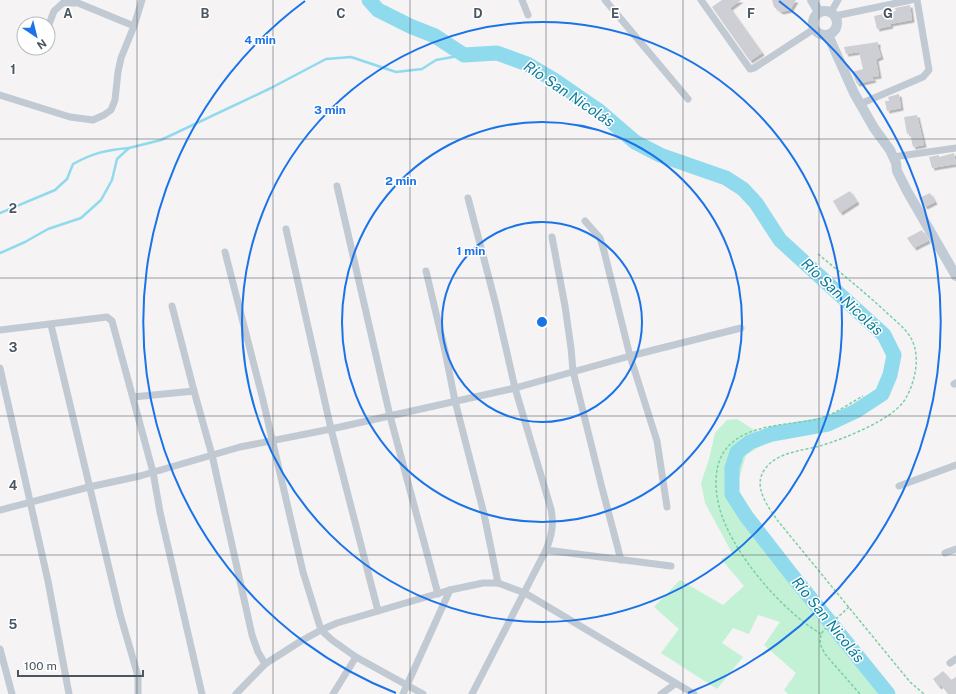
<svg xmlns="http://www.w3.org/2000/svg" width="956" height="694" font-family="'Public Sans',sans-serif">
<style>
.green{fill:#c3f1d5}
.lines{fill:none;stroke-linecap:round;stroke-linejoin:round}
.stream{stroke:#90daee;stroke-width:2.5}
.river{stroke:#90daee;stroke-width:15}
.building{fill:#cdcfd5;filter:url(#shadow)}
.path{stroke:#7ad0a6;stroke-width:1.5;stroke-dasharray:3 2;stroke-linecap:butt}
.street{stroke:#c1cad2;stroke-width:7}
.secondary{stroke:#c1cbd6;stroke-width:10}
.grid{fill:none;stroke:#4a5661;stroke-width:1;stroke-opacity:0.55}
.ring{fill:none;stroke:#1a73e8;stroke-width:2}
.labels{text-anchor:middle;stroke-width:3;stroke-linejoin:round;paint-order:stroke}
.water-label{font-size:15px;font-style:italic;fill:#0c7c9b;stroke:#fff}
.grid-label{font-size:13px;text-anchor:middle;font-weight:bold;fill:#4a5661;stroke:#fff;stroke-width:3;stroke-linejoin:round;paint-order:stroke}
.centre{fill:#1a73e8;stroke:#fff;stroke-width:2}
.ring-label{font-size:12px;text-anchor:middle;font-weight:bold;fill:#1a73e8;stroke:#fff;stroke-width:3;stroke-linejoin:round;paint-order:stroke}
</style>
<defs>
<filter id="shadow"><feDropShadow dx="2.5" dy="2.5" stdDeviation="0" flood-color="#0004"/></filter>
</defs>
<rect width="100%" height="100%" fill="#f5f3f3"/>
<polygon class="green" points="737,419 770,440 746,455 733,500 806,595 891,694 788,694 784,690 796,673 764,645 780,622 758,615 749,634 733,628 722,643 743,657 717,689 661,653 679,629 654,607 680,580 723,605 744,586 721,559 732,553 705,503 701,483 709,459 715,433 727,420"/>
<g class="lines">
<g class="stream">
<path d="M0,213L55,190L67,179L73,164C93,153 106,150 129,148"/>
<polyline points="0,253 25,242 48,229 81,218 101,200 112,180 117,159 129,148 161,140 271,88 326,59 351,57 396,72 422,69 436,60 464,55"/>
</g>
<polyline class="river" points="369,0 378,10 410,26 435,36 464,55 497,53 527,64 554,80 599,111 635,142 660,155 726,178 743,189 756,203 780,240 884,335 894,355 890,375 882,394 856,411 828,424 772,434 750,442 737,452 732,468 732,494 746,516 791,574 888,694"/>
</g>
<g class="building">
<polygon points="722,0 741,0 730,8 762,53 750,61 712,7"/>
<polygon points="772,0 796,0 790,10 781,12 774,7"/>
<polygon points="910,5 912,20 890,24 891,26 877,29 874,16 896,11 895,8"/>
<polygon points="878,42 878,47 881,57 876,59 879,76 872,77 874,80 857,84 852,72 863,69 859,52 846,54 844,47"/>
<polygon points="899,94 901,108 887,111 885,101 889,101 888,97"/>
<polygon points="917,115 924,145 913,147 910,133 907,134 904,117"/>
<polygon points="954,153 956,164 932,168 929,157 939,155 939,157"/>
<polygon points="850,191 857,202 840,213 833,201"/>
<polygon points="930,193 935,202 925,207 919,198"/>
<polygon points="922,230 928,241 914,248 907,238"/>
<polygon points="943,671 951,680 956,677 956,694 948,694 941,685 939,687 933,679"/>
</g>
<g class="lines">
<g class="path">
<path d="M818,254C841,273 863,291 885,311C894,320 906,328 912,340C918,353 917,368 913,381C911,388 908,395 904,401C890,421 843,439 820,446C801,451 777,452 765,469C752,486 768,507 778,521L910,682L924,694"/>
<polyline points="849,607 825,629 821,634 820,644 825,654 860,694"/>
<path d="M821,634C782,611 730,551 719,506C717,498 716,490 716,482C716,462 723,447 740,437C760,425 791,424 814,420C832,416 847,405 863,396"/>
</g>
<g class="street">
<polyline points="522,0 528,15"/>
<polyline points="605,0 688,99"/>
<polyline points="701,0 750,69 754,68 814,29"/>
<polyline points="831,12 838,0"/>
<polyline points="835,16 911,0"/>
<polyline points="48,27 54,11 63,3 78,3 134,26"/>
<polyline points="0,95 70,117 93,120 104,115 111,110 115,100 118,72 121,58 134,26 142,0"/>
<polyline points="860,104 923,77 929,70 917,0"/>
<polyline points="893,157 956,148"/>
<polyline points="337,186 390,416 438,594"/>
<path d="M468,198L496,305L515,388L551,509C554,524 552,535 546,550L472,694"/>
<polyline points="585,221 600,238 604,251 630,356 657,441 667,507"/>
<polyline points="286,229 331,429 378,611"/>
<polyline points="552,237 565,306 571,348 573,371 601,484 621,560"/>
<polyline points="225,252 262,396 303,572 321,630 332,640 356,657 423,694"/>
<polyline points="426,271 445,351 455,401 484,514 498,583"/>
<polyline points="172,306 194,391 212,455 252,635 258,652 265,664"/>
<polyline points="51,325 120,614 138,676 138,694"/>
<polyline points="0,330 107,317 112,321 153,472 160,512 202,694"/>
<polyline points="0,368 48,581 69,694"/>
<polyline points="954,384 956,383"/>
<polyline points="133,397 194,391"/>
<polyline points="899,486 956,465"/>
<polyline points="0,510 89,487 140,476 240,447 331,429 515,388 630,356 741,328"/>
<polyline points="546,550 671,566"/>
<polyline points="945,553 956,549"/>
<polyline points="0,649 12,694"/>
<polyline points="950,663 956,659"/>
<polyline points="236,694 265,664 301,641 321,630 337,623 450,590 483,583 498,583 525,593 694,694"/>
<polyline points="333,694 356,657"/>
<polyline points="403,694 450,590"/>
<polyline points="661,694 675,684"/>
</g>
<g class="secondary">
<polyline points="812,0 819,12"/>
<circle cx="825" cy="23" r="12"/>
<polyline points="828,35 854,93 874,128 890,150 896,163 897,171 907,191 956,276"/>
</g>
</g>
<path class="grid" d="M137,0V694M273,0V694M410,0V694M546,0V694M683,0V694M819,0V694M0,139H956M0,278H956M0,416H956M0,555H956"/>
<g class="ring">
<circle cx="542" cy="322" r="100"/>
<circle cx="542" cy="322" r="200"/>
<circle cx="542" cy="322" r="300"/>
<path d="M396 693A399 399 0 0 1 305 1M779 1A399 399 0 0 1 688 693"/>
</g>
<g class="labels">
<g class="water-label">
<text transform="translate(569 94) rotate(34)" y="5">Río San Nicolás</text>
<text transform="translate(842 297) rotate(43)" y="5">Río San Nicolás</text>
<text transform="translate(828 620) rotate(51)" y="5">Río San Nicolás</text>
</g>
</g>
<g class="grid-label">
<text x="68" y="18">A</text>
<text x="205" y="18">B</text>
<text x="341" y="18">C</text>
<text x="478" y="18">D</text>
<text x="615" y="18">E</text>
<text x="751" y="18">F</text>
<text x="888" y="18">G</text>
<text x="13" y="74">1</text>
<text x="13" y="213">2</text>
<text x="13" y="352">3</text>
<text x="13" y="490">4</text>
<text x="13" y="629">5</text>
</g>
<circle cx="542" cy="322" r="6" class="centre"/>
<g class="ring-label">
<text x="260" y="44">4 min</text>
<text x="330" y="114">3 min</text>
<text x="401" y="185">2 min</text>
<text x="471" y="255">1 min</text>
</g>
<g transform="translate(36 36) rotate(145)"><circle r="19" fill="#ffffff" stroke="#b7bbc0"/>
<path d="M0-3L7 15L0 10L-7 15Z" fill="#1a73e8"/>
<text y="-6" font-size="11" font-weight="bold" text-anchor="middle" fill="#4a5661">N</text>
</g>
<path d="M18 670v6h125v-6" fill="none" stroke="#4a5661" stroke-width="2"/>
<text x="24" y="670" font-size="12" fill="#4a5661" stroke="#ffffff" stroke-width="3" paint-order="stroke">100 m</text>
</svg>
